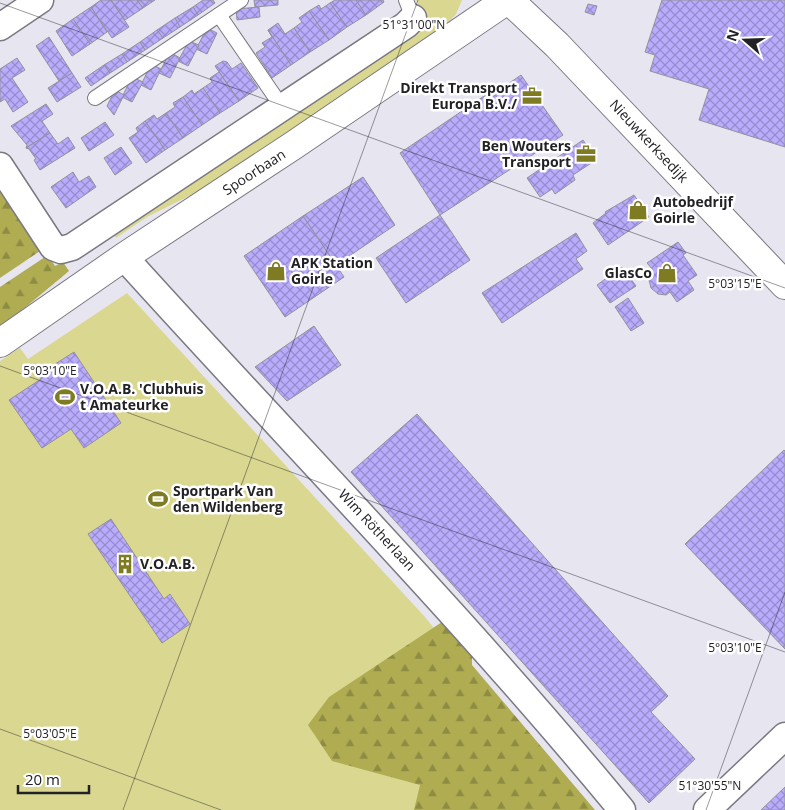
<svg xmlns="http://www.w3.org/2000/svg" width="785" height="810" font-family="'Open Sans',sans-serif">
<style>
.green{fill:#dad890}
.forest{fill:url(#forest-firs)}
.building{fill:url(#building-cross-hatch);stroke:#92919b}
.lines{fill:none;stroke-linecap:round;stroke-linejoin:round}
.lane-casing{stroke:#7a7982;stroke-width:16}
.street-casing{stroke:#7a7982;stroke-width:29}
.secondary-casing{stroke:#7a7982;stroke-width:30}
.lane{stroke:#fff;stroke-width:14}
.street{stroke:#fff;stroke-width:26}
.secondary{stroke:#fff;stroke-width:28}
.ticks{fill:none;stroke:#222125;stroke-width:1;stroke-opacity:0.45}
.labels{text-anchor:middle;stroke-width:5;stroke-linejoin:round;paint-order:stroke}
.poi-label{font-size:14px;font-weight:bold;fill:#222125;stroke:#fff;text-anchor:start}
.street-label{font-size:14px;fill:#222125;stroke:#fff}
.ticks-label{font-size:12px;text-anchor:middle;fill:#222125;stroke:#fff;stroke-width:5;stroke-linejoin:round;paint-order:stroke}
</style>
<defs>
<pattern id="forest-firs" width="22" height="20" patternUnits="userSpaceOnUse" patternTransform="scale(1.25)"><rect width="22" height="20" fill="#afac51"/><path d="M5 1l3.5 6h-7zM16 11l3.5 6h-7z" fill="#8e8c43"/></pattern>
<pattern id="building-cross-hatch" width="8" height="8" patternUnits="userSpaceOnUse" patternTransform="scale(1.25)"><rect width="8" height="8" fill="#b9acfd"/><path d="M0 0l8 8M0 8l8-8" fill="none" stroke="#968ccd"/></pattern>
</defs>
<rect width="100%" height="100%" fill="#e7e6f0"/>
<g class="green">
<polygon points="416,0 462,0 456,14 449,22 215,183 147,217 116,238 111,230 423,11"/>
<polygon points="127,293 425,617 581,810 0,810 0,361 20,348 28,359"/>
</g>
<g class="forest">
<polygon points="0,182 43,249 0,278"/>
<polygon points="48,255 55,266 63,262 69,271 21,311 0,325 0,287"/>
<polygon points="442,622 472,655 472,665 595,810 414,810 420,785 332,761 308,725 329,697"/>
</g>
<g class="building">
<polygon points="101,0 111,0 129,27 112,38 91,7"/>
<polygon points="111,0 137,0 143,8 125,20"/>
<polygon points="137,0 155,0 143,8"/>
<polygon points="203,0 213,0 215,3 198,15 193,7"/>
<polygon points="254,0 278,0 278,5 255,7"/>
<polygon points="335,0 356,0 366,15 347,27 330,3"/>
<polygon points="356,0 383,0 384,2 366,15"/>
<polygon points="662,0 785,0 785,147 699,120 709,89 650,71 655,55 645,52"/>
<polygon points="330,3 347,27 329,40 309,11 319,5 321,9"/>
<polygon points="588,4 597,6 594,15 585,12"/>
<polygon points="91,7 107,32 90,44 73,19"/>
<polygon points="193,7 198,15 180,27 175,18"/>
<polygon points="259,7 260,17 237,20 236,9"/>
<polygon points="309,11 329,40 310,52 294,28 302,22 299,18"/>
<polygon points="175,18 180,27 163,38 157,30"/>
<polygon points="73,19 90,44 72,56 56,31"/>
<polygon points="278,23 285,34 294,28 310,52 291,65 268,30"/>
<polygon points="207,28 217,33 207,54 196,49"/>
<polygon points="157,30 163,38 145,50 140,42"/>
<polygon points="268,30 291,65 272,78 256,53 265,47 262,43 272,37"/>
<polygon points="49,37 72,73 59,81 36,46"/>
<polygon points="189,41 199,45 188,66 178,61"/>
<polygon points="140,42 145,50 127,62 122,54"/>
<polygon points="170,52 180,58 170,78 159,73"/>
<polygon points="122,54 127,62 110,73 104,65"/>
<polygon points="17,58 25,70 12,78 28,102 13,112 5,99 0,102 0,69"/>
<polygon points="223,61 227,62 232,69 241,63 258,88 239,101 215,66"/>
<polygon points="151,64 161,69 151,90 141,85"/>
<polygon points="104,65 110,73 91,86 85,78"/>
<polygon points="219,72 239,101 220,113 203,88 212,82 210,78"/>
<polygon points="72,73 81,87 57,102 48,88"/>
<polygon points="521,75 563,135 440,215 400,153 496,88 498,91"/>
<polygon points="132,77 143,82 132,102 122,97"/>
<polygon points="203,88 220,113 202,125 183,97 192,90 194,94"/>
<polygon points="115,90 124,95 114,115 107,106"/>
<polygon points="183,97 202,125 183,138 166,113 175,107 173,103"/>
<polygon points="46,104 53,114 42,121 50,133 26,148 27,145 11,126"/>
<polygon points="166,113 183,138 165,150 145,121 154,115 157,119"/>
<polygon points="145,121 165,150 146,163 129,138 138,132 136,128"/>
<polygon points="105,122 114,135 89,151 81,138"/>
<polygon points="50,133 58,144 68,137 75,148 40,170 34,160 36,159 29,149 26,148"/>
<polygon points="583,140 596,160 573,175 575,180 555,194 552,189 540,197 527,178"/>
<polygon points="121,147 132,163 115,175 104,158"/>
<polygon points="73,172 79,182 89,176 96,187 66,208 51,187"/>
<polygon points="363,177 395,225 336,265 303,216"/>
<polygon points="634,195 649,217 608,245 593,223 606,213 605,212"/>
<polygon points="440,215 470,260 406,303 376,258"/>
<polygon points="303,216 344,277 285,317 244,256"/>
<polygon points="576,233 587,251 576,259 583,269 502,323 482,293"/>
<polygon points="678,242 686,253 683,255 697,275 688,281 694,290 677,302 670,292 666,295 658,294 651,288 649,280 650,272 653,270 647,263"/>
<polygon points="622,267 636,286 610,303 597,285"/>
<polygon points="628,298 644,323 631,331 615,307"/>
<polygon points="314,326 341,365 287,401 255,367"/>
<polygon points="74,352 121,423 84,448 71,429 42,448 9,400 41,379 38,375"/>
<polygon points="417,414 668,696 651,712 695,759 649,803 351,472"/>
<polygon points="784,450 785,451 785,649 685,544"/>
<polygon points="111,519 164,599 170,594 190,624 162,643 88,534"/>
<polygon points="785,787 785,810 761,810"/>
</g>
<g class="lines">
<defs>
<g id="lane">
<polyline points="406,0 413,18"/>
<polyline points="219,15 282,107"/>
<polyline points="95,98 241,0"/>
</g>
<g id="street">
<polyline points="0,27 40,0"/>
<polyline points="0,166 53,247 61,250 72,247 406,25 413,18"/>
<path d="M124,257C290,441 464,618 622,810"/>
<polyline points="707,810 785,736"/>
</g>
<g id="secondary">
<polyline points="509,0 557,45 785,285"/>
<polyline points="0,343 124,257 294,145 507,0"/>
</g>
</defs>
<use href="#lane" class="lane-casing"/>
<use href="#street" class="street-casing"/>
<use href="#secondary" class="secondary-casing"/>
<use href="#lane" class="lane"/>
<use href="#street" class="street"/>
<use href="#secondary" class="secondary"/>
</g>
<path class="ticks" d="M0,3L785,288M0,366L785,652M0,729L221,810M123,810L418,0M706,810L785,592"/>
<defs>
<symbol id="office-bare" viewBox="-9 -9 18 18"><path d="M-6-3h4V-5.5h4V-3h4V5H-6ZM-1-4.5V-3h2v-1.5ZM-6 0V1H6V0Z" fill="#7f7b22" stroke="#fff" stroke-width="2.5" paint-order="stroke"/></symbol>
<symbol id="shop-bare" viewBox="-9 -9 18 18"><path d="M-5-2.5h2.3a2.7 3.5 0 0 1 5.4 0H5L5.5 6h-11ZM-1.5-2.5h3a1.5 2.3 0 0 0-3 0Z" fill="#7f7b22" stroke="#fff" stroke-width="2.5" paint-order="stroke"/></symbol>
<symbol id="stadium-bare" viewBox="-9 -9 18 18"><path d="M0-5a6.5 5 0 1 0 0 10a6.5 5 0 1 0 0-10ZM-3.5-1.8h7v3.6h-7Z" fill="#7f7b22" stroke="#fff" stroke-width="2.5" paint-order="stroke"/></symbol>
<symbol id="building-bare" viewBox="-9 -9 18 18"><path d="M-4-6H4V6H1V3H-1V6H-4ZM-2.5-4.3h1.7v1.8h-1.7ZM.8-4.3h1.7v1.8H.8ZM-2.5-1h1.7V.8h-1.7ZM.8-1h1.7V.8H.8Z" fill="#7f7b22" stroke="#fff" stroke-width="2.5" paint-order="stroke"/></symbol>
</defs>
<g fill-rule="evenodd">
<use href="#office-bare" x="518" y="82" width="28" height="28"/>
<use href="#office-bare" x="572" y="140" width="28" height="28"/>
<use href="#shop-bare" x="624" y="196" width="28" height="28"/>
<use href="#shop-bare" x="262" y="257" width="28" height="28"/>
<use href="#shop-bare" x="653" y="259" width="28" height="28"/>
<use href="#stadium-bare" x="51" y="383" width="28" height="28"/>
<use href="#stadium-bare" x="144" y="485" width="28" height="28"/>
<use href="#building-bare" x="111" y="550" width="28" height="28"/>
</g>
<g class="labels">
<g class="poi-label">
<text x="517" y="93" text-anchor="end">Direkt Transport<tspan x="517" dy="16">Europa B.V./</tspan></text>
<text x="571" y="151" text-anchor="end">Ben Wouters<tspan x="571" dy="16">Transport</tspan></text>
<text x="653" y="207">Autobedrijf<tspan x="653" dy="16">Goirle</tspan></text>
<text x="291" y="268">APK Station<tspan x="291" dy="16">Goirle</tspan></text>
<text x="652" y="278" text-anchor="end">GlasCo</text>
<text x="80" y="394">V.O.A.B. 'Clubhuis<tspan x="80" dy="16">t Amateurke</tspan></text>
<text x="173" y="496">Sportpark Van<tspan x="173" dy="16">den Wildenberg</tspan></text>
<text x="140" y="569">V.O.A.B.</text>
</g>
<g class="street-label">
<text transform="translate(649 141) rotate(47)" y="5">Nieuwkerksedijk</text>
<text transform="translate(254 172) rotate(-33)" y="5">Spoorbaan</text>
<text transform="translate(377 530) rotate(47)" y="5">Wim Rötherlaan</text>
</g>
</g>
<g class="ticks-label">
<text x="414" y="29">51°31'00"N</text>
<text x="735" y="288">5°03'15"E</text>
<text x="50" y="375">5°03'10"E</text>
<text x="735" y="652">5°03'10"E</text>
<text x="50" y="738">5°03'05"E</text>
<text x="710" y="790">51°30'55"N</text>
</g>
<g transform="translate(745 40) rotate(290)" stroke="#ffffff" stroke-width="4" paint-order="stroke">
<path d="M0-4L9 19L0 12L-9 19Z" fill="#222125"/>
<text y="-8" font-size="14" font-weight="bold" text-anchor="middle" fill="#222125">N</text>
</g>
<path d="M18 785v8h71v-8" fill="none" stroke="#222125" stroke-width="2.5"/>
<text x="25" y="785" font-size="15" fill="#222125" stroke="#ffffff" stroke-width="4" paint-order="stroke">20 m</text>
</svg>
